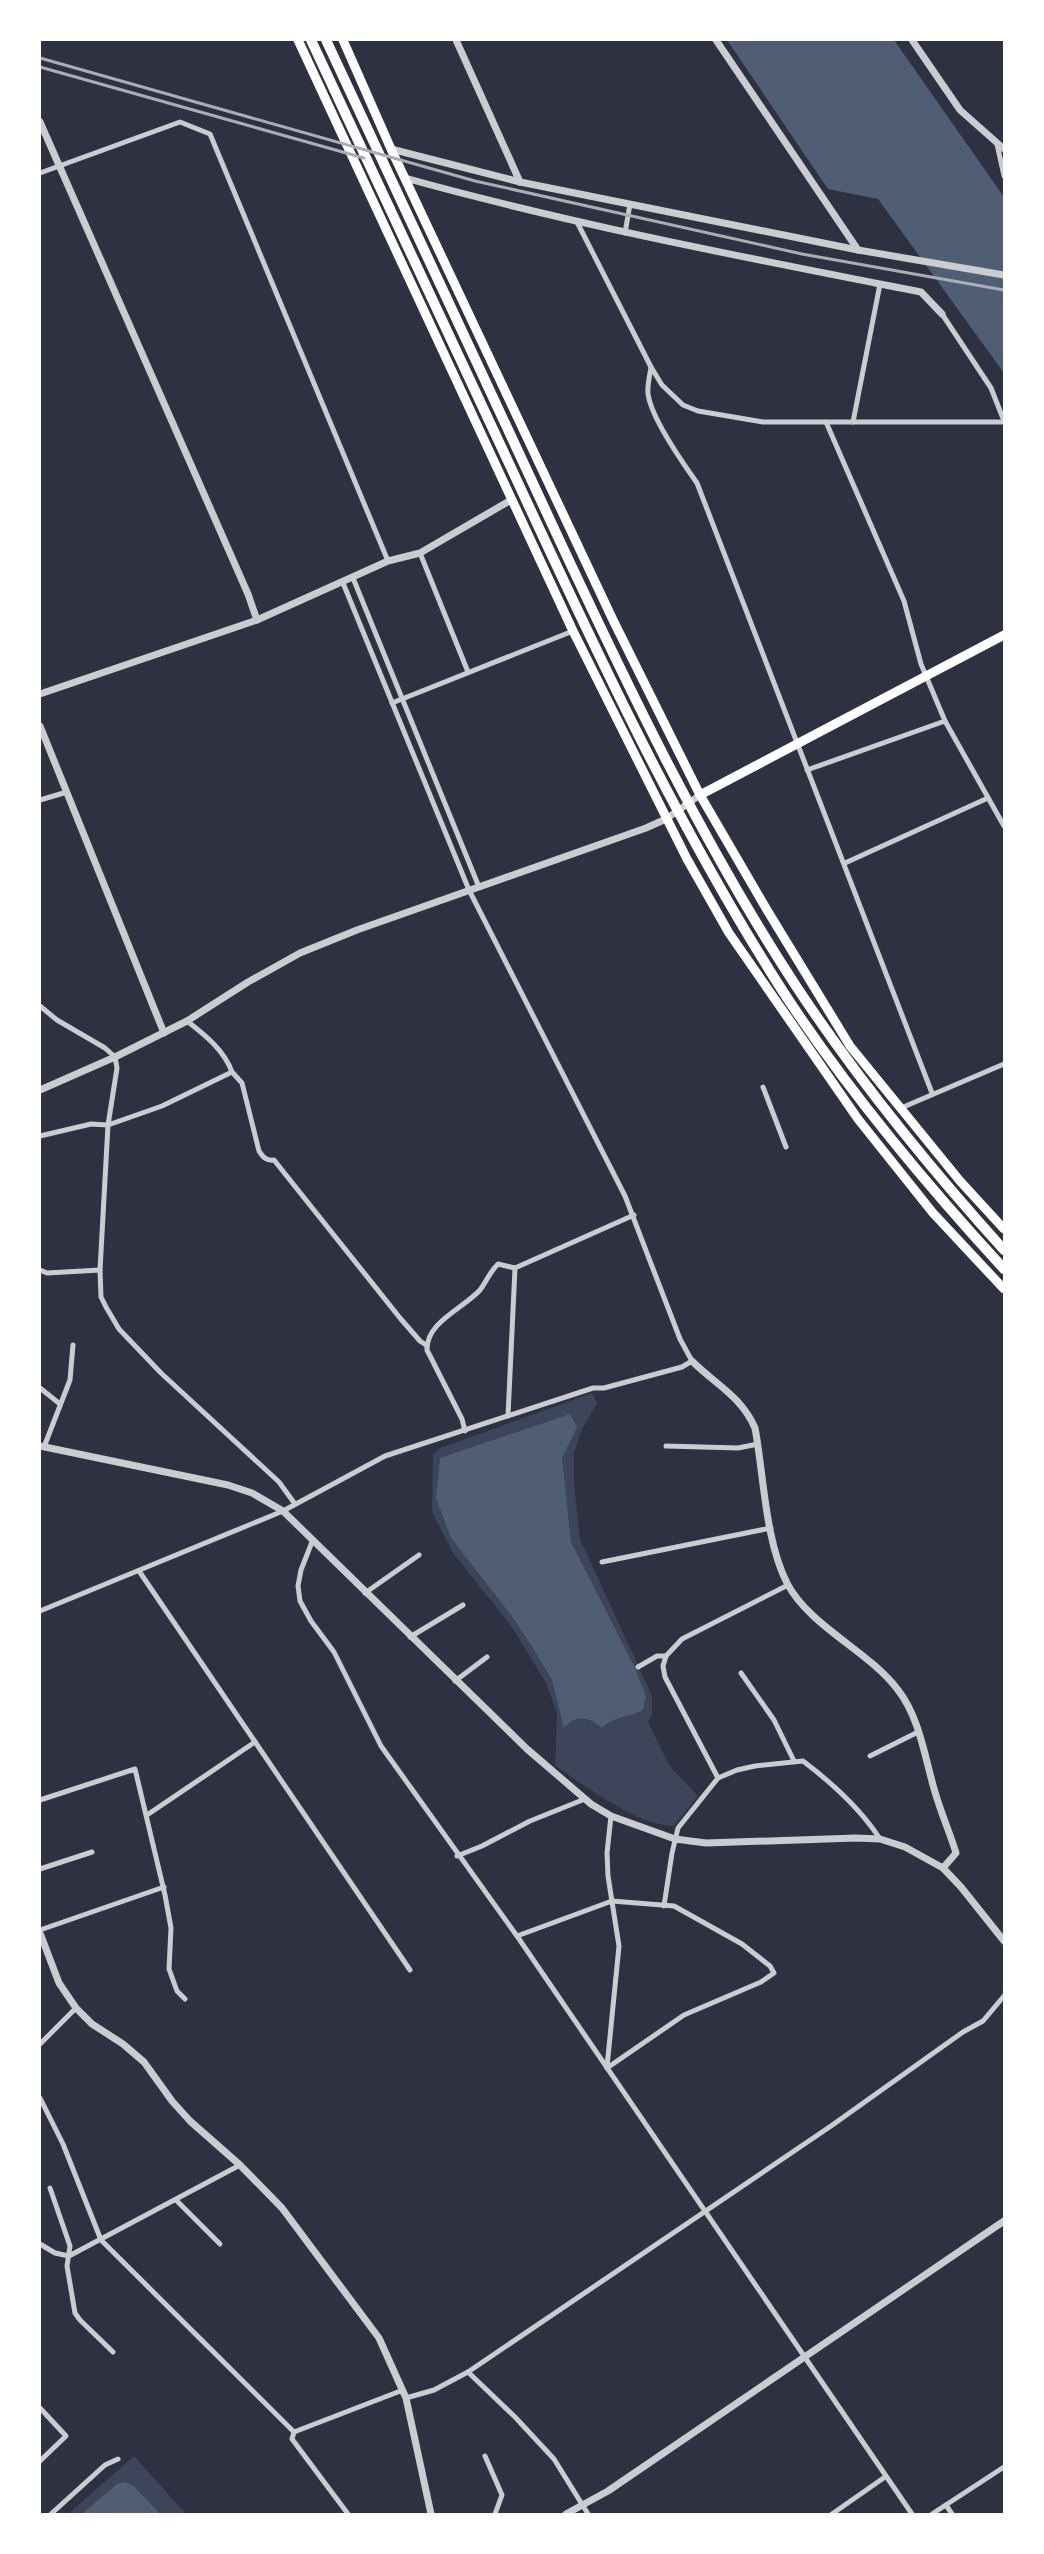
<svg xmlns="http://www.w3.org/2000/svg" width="1044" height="2554" font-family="'PT Sans Narrow',sans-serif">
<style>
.green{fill:#3c4559}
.water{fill:#4f5d75}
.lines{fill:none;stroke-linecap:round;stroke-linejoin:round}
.minor{stroke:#caccd0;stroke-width:5}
.tertiary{stroke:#caccd0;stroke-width:7}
.primary{stroke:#fff;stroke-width:9}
.trunk{stroke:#fff;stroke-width:9}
.motorway{stroke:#fff;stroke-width:10}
.rail{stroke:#abadb3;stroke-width:3}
</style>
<rect width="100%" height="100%" fill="#2d3142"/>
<g class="green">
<path d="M592,1393L597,1403L581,1431L574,1453V1484L580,1539L652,1696V1715L648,1722L669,1765L698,1796L674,1826C638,1826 584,1786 555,1765L557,1713L546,1683L512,1627L453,1553L432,1512L433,1455L440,1448Z"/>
<polygon points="134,2456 186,2514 68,2514"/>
</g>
<g class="water">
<polygon points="727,40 894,40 1004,197 1004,373 878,199 828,189"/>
<path d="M570,1414L577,1427L562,1458L571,1542L634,1666L646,1696L643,1710C627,1719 617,1714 602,1728C589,1717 576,1714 564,1728L552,1680L531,1645L511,1615L451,1538L436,1498L440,1458Z"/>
<polygon points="125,2482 134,2486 160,2514 82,2514 117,2484"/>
</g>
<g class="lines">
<g class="minor">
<polyline points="997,144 1004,176"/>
<polyline points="40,173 180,122 210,134 388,561"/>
<polyline points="577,222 651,367 662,385 683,405 698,411 763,422 1004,422"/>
<polyline points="625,233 630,204"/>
<polyline points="942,314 991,388 1004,421"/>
<path d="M651,367C650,375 647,385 648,394C651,418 682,462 697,483L932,1093"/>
<polyline points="826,422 904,601 921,664 945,721 1004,826"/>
<polyline points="853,422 880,284"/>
<polyline points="420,553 468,672"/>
<polyline points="353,578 479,887"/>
<polyline points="392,703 573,631"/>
<polyline points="807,770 945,721"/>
<polyline points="40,800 67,792"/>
<polyline points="845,863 988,798"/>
<polyline points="40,1006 57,1020 105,1048 115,1057 117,1068 108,1125 100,1270 101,1297 106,1307 119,1329 161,1373 279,1482 295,1504"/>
<path d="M232,1072L242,1083L259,1151C263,1157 266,1161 274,1160L400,1318L420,1341L426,1345"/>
<polyline points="763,1087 786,1147"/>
<polyline points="901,1108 1004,1064"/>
<path d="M40,1136L91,1124L108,1125L162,1106L232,1072C224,1050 205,1035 187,1021"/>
<polyline points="40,1270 47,1273 100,1270"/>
<polyline points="40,1388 60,1404"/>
<polyline points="508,1416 515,1268 634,1215"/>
<path d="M465,1431L462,1419L427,1350C426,1322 464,1308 480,1290C487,1281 489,1273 498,1264L515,1268"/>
<polyline points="666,1446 738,1448 758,1444"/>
<polyline points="44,1447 70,1380 73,1345"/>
<polyline points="312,1542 301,1570 298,1586 300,1601 311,1621 334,1652 381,1746 517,1936 912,2514"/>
<polyline points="602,1562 771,1528"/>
<polyline points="139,1571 410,1970"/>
<polyline points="365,1593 419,1555"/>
<polyline points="40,1611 283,1511 385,1456 593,1388 604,1388 682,1367 692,1361 680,1339 625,1196 469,890 343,583"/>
<polyline points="410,1637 463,1605"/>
<polyline points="638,1667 657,1656 666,1656"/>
<polyline points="741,1673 774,1720 794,1761"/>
<polyline points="455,1681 487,1657"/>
<polyline points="870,1756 918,1732"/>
<polyline points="718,1778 665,1677 663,1666 666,1656 682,1639 788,1585"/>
<polyline points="40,1800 135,1769 165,1895 171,1928 169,1969 177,1991 185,1999"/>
<polyline points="147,1815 255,1742"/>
<polyline points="457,1856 482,1846 530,1821 585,1799"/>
<polyline points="40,1869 92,1852"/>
<path d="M664,1906L672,1853L678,1828L718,1778L737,1770L755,1766L803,1761C832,1783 860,1808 880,1839"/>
<polyline points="40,1930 164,1887"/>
<polyline points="517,1936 612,1901 674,1906 742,1944 770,1966 774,1973 761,1982 684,2015 607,2068"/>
<polyline points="40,2044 76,2008"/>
<polyline points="607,2067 619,1946 608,1876 607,1853 611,1816"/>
<polyline points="40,2098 63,2144 101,2240 294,2432"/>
<polyline points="50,2188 70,2246 67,2266 75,2313 80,2320 113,2352"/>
<polyline points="176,2200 220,2244"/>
<polyline points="40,2244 55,2253 69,2256 240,2165"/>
<polyline points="468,2372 515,2417 554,2459 588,2514"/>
<polyline points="406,2398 434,2390 468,2372 831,2126 963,2032 983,2021 1004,1996"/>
<polyline points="40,2408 66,2436 40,2461"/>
<polyline points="294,2432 403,2390"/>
<polyline points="294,2432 292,2439 348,2514"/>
<polyline points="485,2456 502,2495 495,2514"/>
<polyline points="946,2505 952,2514"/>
<polyline points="51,2514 105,2465 118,2459"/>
<polyline points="832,2514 885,2477"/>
<polyline points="932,2514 1004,2467"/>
</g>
<g class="tertiary">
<polyline points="456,40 520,182"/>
<polyline points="716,40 858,250"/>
<polyline points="912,40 960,110 1004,149"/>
<polyline points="40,122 248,594 257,620"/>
<polyline points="391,149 520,182 858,250 1004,275"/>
<path d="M405,178C575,225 748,258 921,292L942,314"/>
<polyline points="40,694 257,620 388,561 420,553 511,500"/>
<polyline points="40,726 164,1033"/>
<polyline points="40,1090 115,1057 187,1021 248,982 300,953 357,930 646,828 666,819 700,795"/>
<path d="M692,1361C716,1385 741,1396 755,1428C764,1476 765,1540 787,1583C809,1626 869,1651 898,1690C920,1718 925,1759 935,1792C941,1813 950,1833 956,1853L943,1868"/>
<polyline points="40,1446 228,1485 252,1493 283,1511 527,1749 591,1804 611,1816 675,1839 706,1843 856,1838 880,1839 905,1847 943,1868 961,1887 1004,1941"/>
<polyline points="40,1933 59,1983 76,2008 92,2024 123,2044 144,2062 172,2101 190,2121 240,2165 282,2208 379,2338 406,2398 431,2514"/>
<polyline points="566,2514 608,2491 1004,2221"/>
</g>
<polyline class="primary" points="700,795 1004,635"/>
<g class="trunk">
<polyline points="298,40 573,631 687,859 729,933 858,1119 933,1213 1004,1289"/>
<polyline points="343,40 391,149 613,620 700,795 767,910 850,1046 960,1181 1004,1229"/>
</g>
<g class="motorway">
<path d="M311,40C378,184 446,328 513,472C595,649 677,826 782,990C847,1090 924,1182 1004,1269"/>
<path d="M326,40C404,205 480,370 557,535C629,689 703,844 796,986C858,1080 929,1167 1004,1250"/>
</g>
<g class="rail">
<polyline points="40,58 475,181 802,254 1004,290"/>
<polyline points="40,67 364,158"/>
</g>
</g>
<rect width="1044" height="2554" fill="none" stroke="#ffffff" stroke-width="82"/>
</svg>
